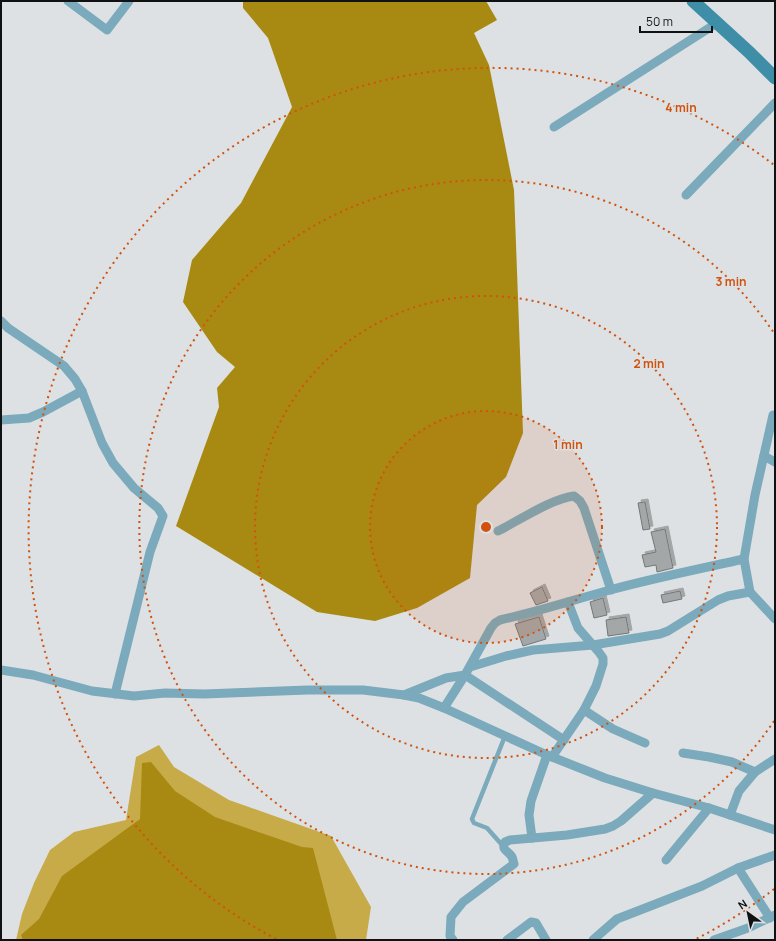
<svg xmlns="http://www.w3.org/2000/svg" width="776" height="941" font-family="Manrope,sans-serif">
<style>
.green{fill:#c8ab49}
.water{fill:#a88a12}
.building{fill:#a3a7a8;stroke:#747778;filter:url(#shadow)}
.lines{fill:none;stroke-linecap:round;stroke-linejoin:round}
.lane{stroke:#7aaabb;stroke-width:4.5}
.street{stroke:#7aaabb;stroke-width:9}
.secondary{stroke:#3e8ea8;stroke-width:13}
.ring{fill:none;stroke:#d2520d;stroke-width:2;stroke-dasharray:2 4}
.centre{fill:#d2520d;stroke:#dee1e3;stroke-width:2}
.ring-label{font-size:12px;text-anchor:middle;font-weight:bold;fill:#d2520d;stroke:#dee1e3;stroke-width:3;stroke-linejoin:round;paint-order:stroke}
</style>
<defs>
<filter id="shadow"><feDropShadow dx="3" dy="-3" stdDeviation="0" flood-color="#0004"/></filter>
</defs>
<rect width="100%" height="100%" fill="#dee1e3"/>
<polygon class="green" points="159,745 174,767 229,800 331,836 371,907 366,940 16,940 22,914 34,883 50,850 74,832 126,820 136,757"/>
<g class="water">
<polygon points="243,1 486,1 497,20 474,33 489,65 514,190 523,433 506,477 477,505 470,578 417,608 375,621 317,612 176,526 219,407 217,388 235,367 217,352 183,302 192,260 241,203 292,107 268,38 243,8"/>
<polygon points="151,762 175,791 215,817 302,847 313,848 337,940 23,940 21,935 39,919 62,876 140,819 142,763"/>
</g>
<g class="building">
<polygon points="645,502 650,529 643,530 638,503"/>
<polygon points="665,529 673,568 657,572 656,565 645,567 642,555 656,552 651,532"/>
<polygon points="542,587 548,601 536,605 530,593"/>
<polygon points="680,591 682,599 663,603 661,595"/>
<polygon points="603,598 607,615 594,618 590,602"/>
<polygon points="539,617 546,639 523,646 515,624"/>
<polygon points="626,617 629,633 608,636 606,620"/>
</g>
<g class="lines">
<polyline class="lane" points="503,846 487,828 474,823 472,819 505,736"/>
<g class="street">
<polyline points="68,1 107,30 129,1"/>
<polyline points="554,127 717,23"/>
<polyline points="686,195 775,103"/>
<polyline points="1,321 8,328 64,366 75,379 82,391 43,412 29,418 1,420"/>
<polyline points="82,391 102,443 113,463 134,488 158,508 163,516 150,552 115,694"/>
<polyline points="764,456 775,462"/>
<path d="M498,531C518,521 553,498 574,496L580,501L584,508L611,590"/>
<polyline points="750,592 744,559 755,495 773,415 775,416"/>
<polyline points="470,667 506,656 533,650 593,645 660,634 668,631 718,600 728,596 750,592 775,619"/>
<polyline points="1,670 33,675 92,691 134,696 165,693 204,694 308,690 363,690 404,695 419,698 444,708 547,755 605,778 653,793 709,808 775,830"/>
<polyline points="404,695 446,678 465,675 564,740"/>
<path d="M444,708L465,675L491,628L495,623L500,620C537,612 573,600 610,590C654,578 699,569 744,559"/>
<polyline points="584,710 613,729 645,743"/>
<polyline points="683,753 709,757 732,762 755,772"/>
<polyline points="552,757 584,710 596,686 603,664 603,658 598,651 578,628 568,602"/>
<polyline points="730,815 739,791 755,772 775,759"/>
<polyline points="532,838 529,815 531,801 547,755"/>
<polyline points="666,860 709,808"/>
<polyline points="738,868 770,918"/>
<path d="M453,940L450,936L451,917L463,902L514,864C513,861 513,859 512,857C508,850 501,851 505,842L510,840L567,835L605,829L613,826L621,821L653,793"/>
<polyline points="507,940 531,922 536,923 546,940"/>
<polyline points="593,940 617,919 702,886 738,868 775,855"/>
<polyline points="714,940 748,928 775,915"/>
</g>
<polyline class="secondary" points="693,1 749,52 775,78"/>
</g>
<circle cx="486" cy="527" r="116" fill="#d2520d" fill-opacity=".12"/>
<g class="ring">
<circle cx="486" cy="527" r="116"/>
<circle cx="486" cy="527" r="231"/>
<path d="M774 721A347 347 0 1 1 774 333"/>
<path d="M774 889A462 462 0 0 1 696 939M276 939A462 462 0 1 1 774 165"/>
</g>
<circle cx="486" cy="527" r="6" class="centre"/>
<g class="ring-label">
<text x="681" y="112">4 min</text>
<text x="731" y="286">3 min</text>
<text x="649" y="368">2 min</text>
<text x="568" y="449">1 min</text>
</g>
<rect width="776" height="941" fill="none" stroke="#101112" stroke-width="4"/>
<g transform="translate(748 913) rotate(327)" stroke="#dee1e3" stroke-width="3" paint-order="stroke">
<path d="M0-3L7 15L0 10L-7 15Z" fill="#101112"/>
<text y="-6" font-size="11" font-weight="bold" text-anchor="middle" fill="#101112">N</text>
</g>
<path d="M640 26v6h72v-6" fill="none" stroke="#101112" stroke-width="2"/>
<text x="646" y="26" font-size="12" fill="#101112" stroke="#dee1e3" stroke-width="3" paint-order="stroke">50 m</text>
</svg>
